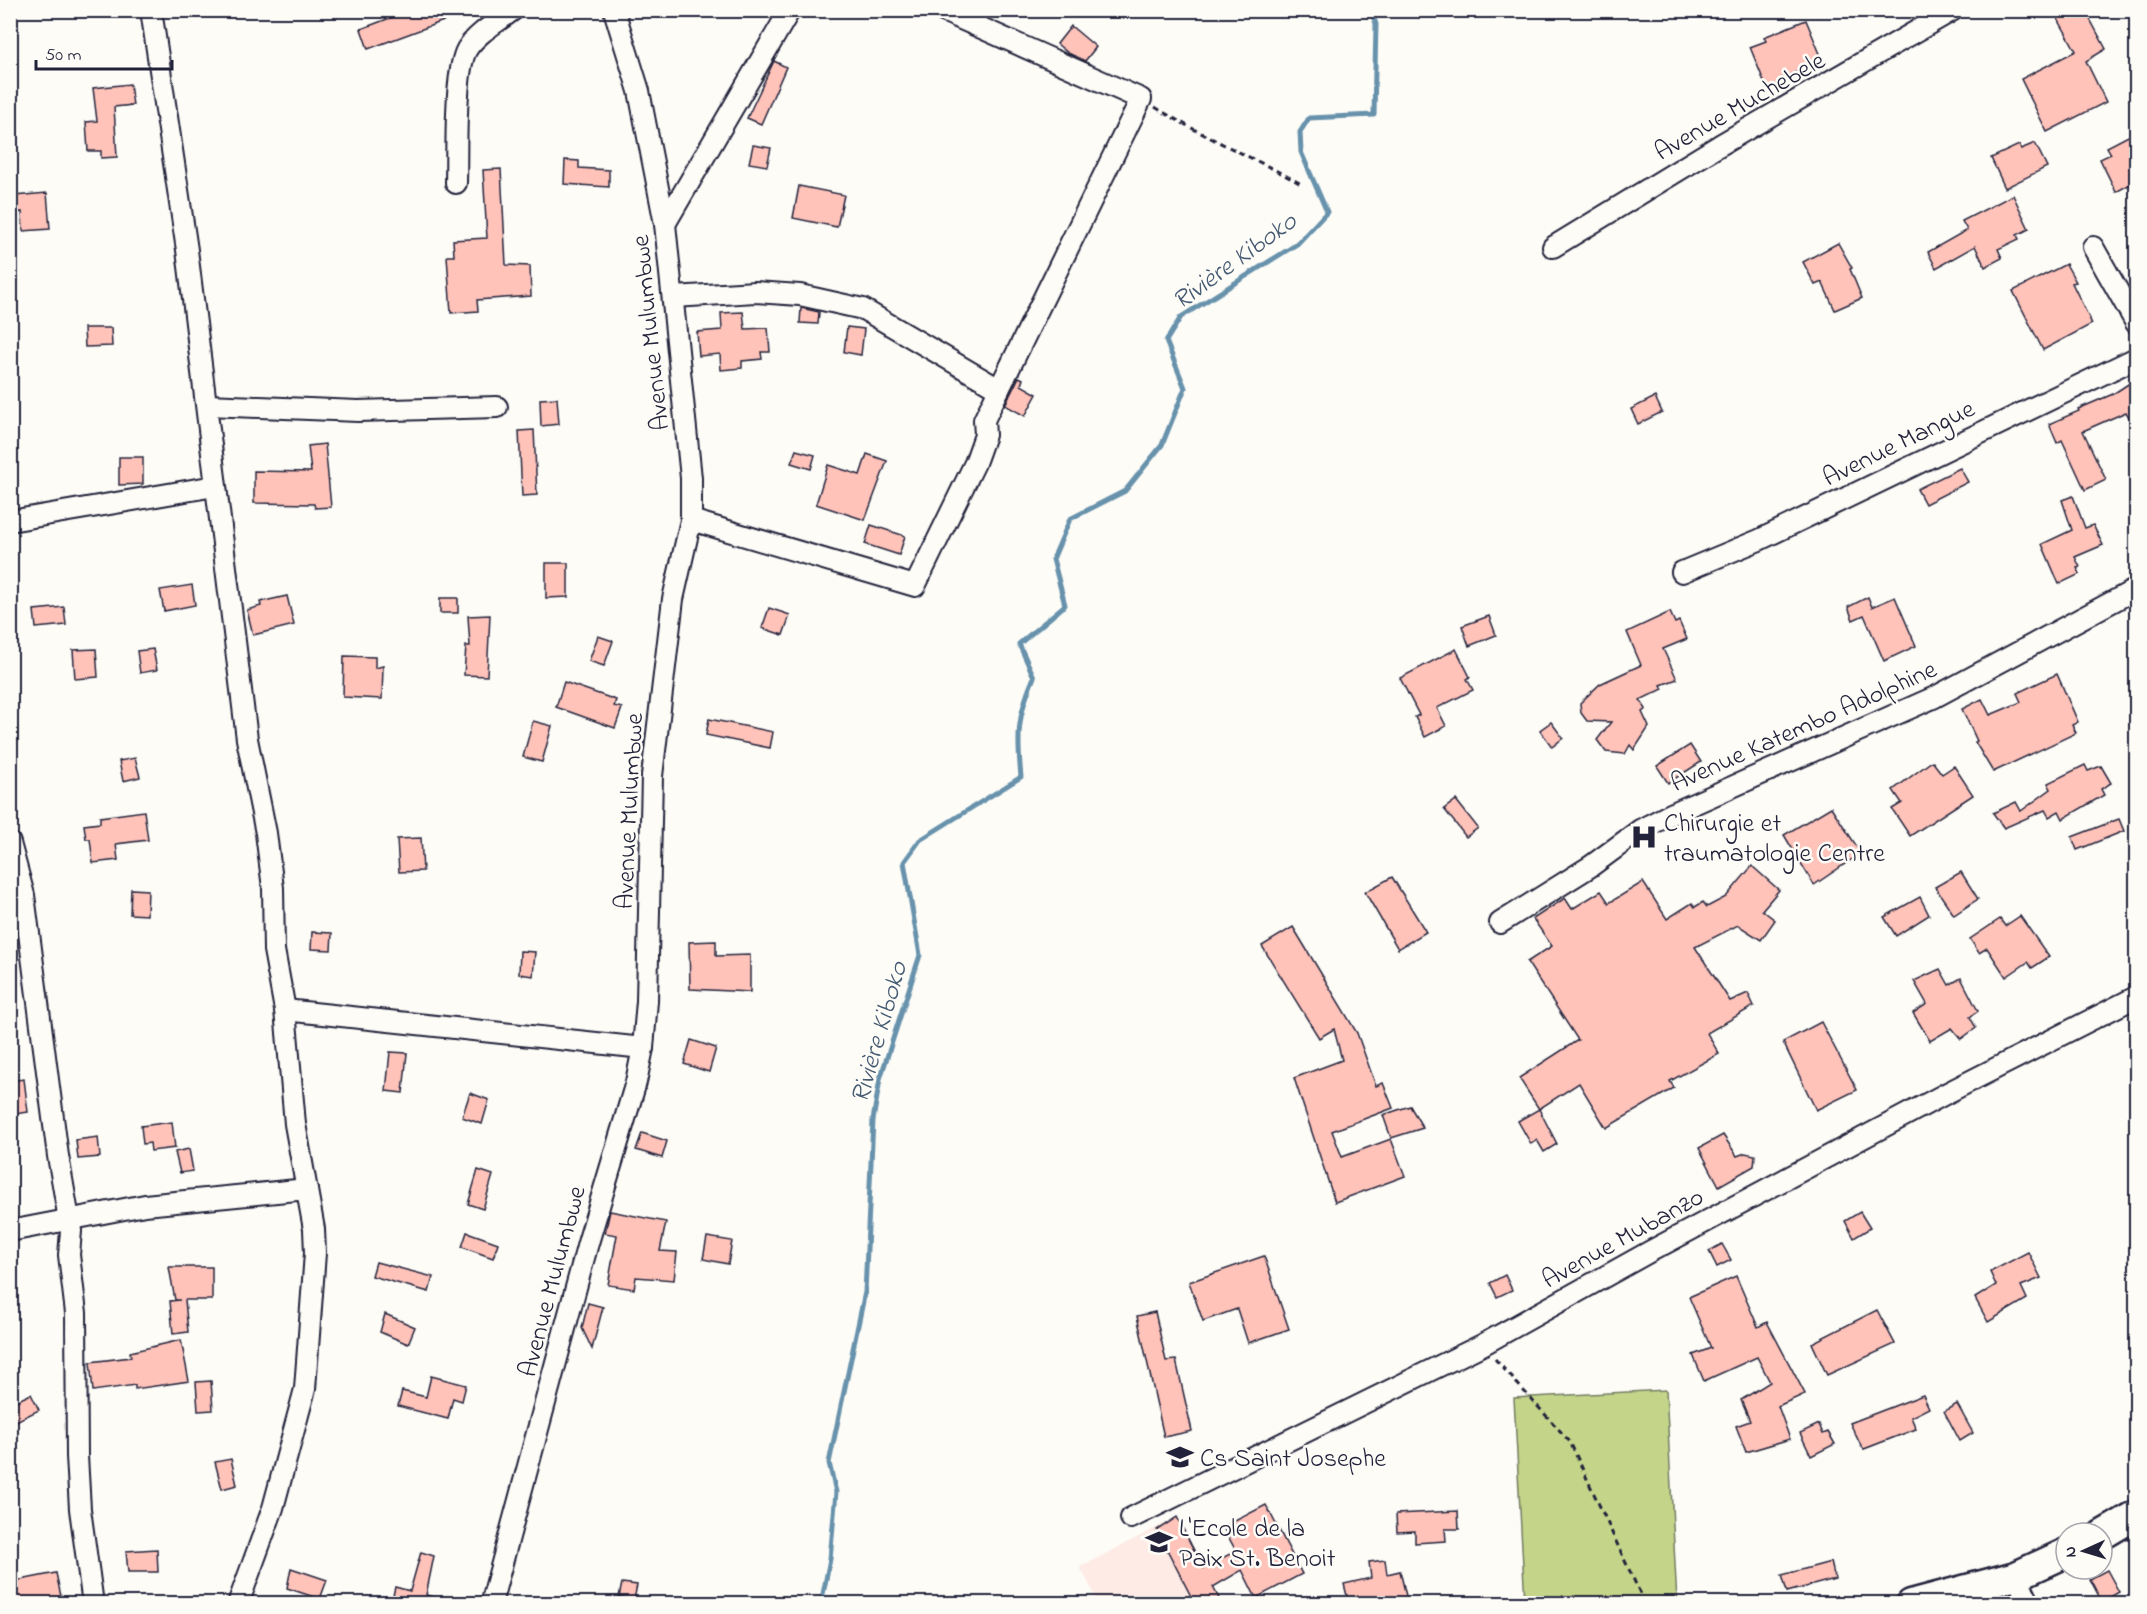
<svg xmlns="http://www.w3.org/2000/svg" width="2147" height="1614" font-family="'Indie Flower',sans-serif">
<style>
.built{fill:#feebe5}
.green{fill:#c4d58a;stroke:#737c62;stroke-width:1.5}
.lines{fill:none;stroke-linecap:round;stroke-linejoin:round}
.stream{stroke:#6892ac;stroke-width:5}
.building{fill:#ffc3ba;stroke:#22223b;stroke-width:1.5}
.minor-casing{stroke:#22223b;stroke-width:24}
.secondary-casing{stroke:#22223b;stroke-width:33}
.path{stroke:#22223b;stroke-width:3;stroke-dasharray:6 4.5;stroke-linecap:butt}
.minor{stroke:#fdfcf7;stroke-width:20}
.secondary{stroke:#fdfcf7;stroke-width:28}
.labels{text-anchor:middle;stroke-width:5;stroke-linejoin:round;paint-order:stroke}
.street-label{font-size:26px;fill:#22223b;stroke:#fdfcf7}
.poi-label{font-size:26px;fill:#22223b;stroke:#fdfcf7;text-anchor:start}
.water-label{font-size:27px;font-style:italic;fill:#455a73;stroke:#fdfcf7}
</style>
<rect width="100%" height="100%" fill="#fdfcf7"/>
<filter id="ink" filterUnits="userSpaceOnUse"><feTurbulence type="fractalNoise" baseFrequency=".0167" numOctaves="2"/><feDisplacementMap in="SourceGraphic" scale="12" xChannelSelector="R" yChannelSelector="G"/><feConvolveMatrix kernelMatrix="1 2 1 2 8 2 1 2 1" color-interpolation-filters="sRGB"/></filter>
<g filter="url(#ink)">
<polygon class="built" points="1177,1517 1222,1603 1099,1603 1080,1567"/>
<polygon class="green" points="1666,1390 1677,1603 1525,1603 1514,1398"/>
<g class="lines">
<path class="stream" d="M821,1604L830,1559L836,1492L829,1463L865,1292L873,1120L880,1079L920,955L904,862L920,840L1021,777C1017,736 1017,716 1034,677L1019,644L1065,605L1053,559L1070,519L1125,491L1162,445L1185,388L1166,341L1181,317L1297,244L1327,212L1301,152L1300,132L1309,118L1374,115L1376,24L1371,10"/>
</g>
<g class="building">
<polygon points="411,10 468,12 368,49 361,29"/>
<polygon points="2053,10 2085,10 2106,49 2086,61 2106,102 2047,132 2021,79 2076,51"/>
<polygon points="1806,20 1823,61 1783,78 1786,81 1767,89 1750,47 1766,41 1764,37"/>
<polygon points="1071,26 1096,47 1085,61 1068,53 1057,44"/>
<polygon points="774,61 786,67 761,124 747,118"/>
<polygon points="130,84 133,105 114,107 117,157 101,158 101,151 88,151 86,122 97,121 93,88"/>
<polygon points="2136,132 2136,181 2116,192 2100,159 2111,154 2107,147"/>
<polygon points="2035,143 2047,167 2005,188 1991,158 2019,145 2021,149"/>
<polygon points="753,145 771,148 767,166 749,163"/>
<polygon points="565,160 579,161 579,168 609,170 609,187 564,184"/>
<polygon points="501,169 506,265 530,266 531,296 477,300 478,311 451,313 447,256 454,256 453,240 487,238 483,170"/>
<polygon points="799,186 844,195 837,227 793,218"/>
<polygon points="47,193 50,229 23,231 22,212 16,213 14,196"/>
<polygon points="2013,195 2029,229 2017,235 2019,239 1998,249 2002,258 1985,267 1975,246 1936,268 1928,252 1967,230 1962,221"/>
<polygon points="1838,243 1852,268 1850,269 1862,298 1835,310 1822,282 1815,285 1803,262"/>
<polygon points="2066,264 2076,282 2072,283 2092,324 2043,350 2013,291"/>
<polygon points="801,308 819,312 818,324 800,323"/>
<polygon points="743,312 745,329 768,328 770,352 761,352 762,359 742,361 742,368 721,370 720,354 699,356 697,332 722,330 721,313"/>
<polygon points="847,327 864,329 861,355 844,352"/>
<polygon points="84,328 111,328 112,346 85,347"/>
<polygon points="1019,377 1023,379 1021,385 1037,394 1025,416 1005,405"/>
<polygon points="2136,379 2136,429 2126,412 2083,431 2106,480 2085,490 2062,440 2057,443 2049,424 2079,411 2078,409 2113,394"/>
<polygon points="1655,397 1662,412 1638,424 1631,409"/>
<polygon points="557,398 559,424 541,426 540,399"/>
<polygon points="534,430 537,495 522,496 519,431"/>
<polygon points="325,444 331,507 315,508 314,504 254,503 254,471 311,472 308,446"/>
<polygon points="796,450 815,455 811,469 791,463"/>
<polygon points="867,454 887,461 865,520 816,504 828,465 860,475"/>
<polygon points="119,457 143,457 143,484 119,485"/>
<polygon points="1960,468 1968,482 1925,504 1917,489"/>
<polygon points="2073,496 2085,528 2093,525 2103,545 2075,557 2080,567 2077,568 2080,574 2059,584 2042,544 2072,530 2062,500"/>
<polygon points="871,525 905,536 899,555 865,544"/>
<polygon points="546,563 568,563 568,597 546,598"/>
<polygon points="192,585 195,605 164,611 160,590"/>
<polygon points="287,596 294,625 253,635 247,610 261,606 260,602"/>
<polygon points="1868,597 1872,607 1895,597 1916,646 1884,661 1864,615 1853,620 1848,607"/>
<rect x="440" y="598" width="18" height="15"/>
<polygon points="64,607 66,625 36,628 34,610"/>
<polygon points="769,608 790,615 783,635 762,628"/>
<polygon points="1670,612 1675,623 1679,621 1687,639 1663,649 1677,679 1661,685 1663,689 1640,700 1646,709 1642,712 1649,727 1634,750 1630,745 1625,754 1606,752 1597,740 1611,722 1587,721 1581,713 1580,703 1600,684 1641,665 1627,632"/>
<polygon points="490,615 487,676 464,675 466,646 470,646 468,616"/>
<polygon points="1489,616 1496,635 1469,646 1462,626"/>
<polygon points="598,636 613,641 604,666 589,661"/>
<polygon points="96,649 98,677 75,679 73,650"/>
<polygon points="153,649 157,670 140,673 137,651"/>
<polygon points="1456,649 1470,677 1467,679 1473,690 1437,708 1446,726 1425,737 1415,717 1419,715 1400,678"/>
<polygon points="344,656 375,657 375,668 383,666 382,699 343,697"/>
<polygon points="2057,674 2078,722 2072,725 2076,733 1993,772 1975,742 1977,741 1962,709 1982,699 1990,715 2021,702 2017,693"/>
<polygon points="564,682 616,700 614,706 622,708 615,728 556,707"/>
<polygon points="709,719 773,732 770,748 706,735"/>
<polygon points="533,721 552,726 542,762 523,757"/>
<polygon points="1551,722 1563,738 1552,747 1540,730"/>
<polygon points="1690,745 1701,762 1668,783 1657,766"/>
<polygon points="135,758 140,777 123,781 119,761"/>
<polygon points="1932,761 1942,774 1954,766 1973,795 1910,836 1892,809 1902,803 1893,790"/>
<polygon points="2085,765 2088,771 2101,766 2111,783 2101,789 2104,795 2063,819 2059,811 2049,817 2045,810 2004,828 1993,813 2016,802 2021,811 2051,789 2048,783"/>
<polygon points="1456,800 1478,828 1466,837 1444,809"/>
<polygon points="1831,807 1861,853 1814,885 1784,835"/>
<polygon points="144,811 148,840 116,844 118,860 93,863 90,839 86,839 84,825 100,823 100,817"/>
<polygon points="2119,819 2124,831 2077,850 2072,837"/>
<polygon points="421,838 423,871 399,872 397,839"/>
<polygon points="1752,866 1779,890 1762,910 1775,920 1761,940 1738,925 1695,947 1730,1001 1748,993 1754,1006 1707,1033 1719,1054 1670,1081 1674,1088 1606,1128 1579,1083 1539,1109 1519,1078 1578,1040 1527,962 1552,946 1533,919 1565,898 1572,909 1601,891 1609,903 1643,882 1667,919 1692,903 1695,907 1703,902 1707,907 1726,897"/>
<polygon points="1961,872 1978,899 1954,915 1935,887"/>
<polygon points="1392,877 1426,932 1398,949 1365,892"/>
<polygon points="131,889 148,890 147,915 130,914"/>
<polygon points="1920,897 1929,915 1896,936 1884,917"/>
<polygon points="2020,916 2049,957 2032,968 2028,962 2006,977 1987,948 1979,953 1970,939 2000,919 2005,926"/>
<polygon points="1293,927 1357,1033 1376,1086 1383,1083 1393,1108 1332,1131 1342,1157 1391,1139 1405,1176 1335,1202 1294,1078 1342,1060 1334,1029 1319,1038 1262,946"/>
<polygon points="312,932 332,933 331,950 311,949"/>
<polygon points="716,941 716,956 750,955 750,992 690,989 689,942"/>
<polygon points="520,951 535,952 533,976 519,974"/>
<polygon points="1940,969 1949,985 1961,978 1978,1011 1970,1017 1976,1028 1961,1039 1952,1028 1930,1041 1913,1013 1927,1004 1914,981"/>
<polygon points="1821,1022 1857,1090 1816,1110 1783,1042"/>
<polygon points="691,1040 716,1048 709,1072 684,1064"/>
<polygon points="390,1052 407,1053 403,1093 386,1091"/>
<polygon points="24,1079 28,1112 14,1114 10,1081"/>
<polygon points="470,1093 489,1100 482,1124 462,1117"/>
<polygon points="1410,1106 1423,1128 1391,1138 1383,1115"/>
<polygon points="1539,1109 1557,1144 1544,1152 1537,1140 1531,1144 1518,1121"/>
<polygon points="172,1122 175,1148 151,1151 150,1143 143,1144 141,1126"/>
<polygon points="642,1133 667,1141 662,1158 636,1150"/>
<polygon points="1723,1135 1737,1156 1745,1153 1755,1155 1754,1166 1719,1186 1699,1148"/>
<polygon points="98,1137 100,1157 78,1159 76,1140"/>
<polygon points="189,1149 193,1171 180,1173 175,1152"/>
<polygon points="478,1170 493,1175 483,1209 468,1204"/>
<polygon points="610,1211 666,1222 660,1251 677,1252 674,1280 636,1277 634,1289 608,1285 617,1235 605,1233"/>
<polygon points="1860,1212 1870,1228 1854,1238 1845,1221"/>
<polygon points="467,1232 498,1243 493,1258 462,1247"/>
<polygon points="707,1237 732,1241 728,1264 703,1259"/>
<polygon points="1722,1244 1731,1260 1717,1267 1709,1251"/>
<polygon points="2028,1252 2041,1278 2021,1286 2027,1299 1988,1322 1975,1298 1996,1285 1990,1272"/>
<polygon points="1264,1256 1289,1329 1248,1343 1237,1309 1203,1321 1189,1282"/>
<polygon points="376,1262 433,1277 429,1292 372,1276"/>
<polygon points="169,1267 212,1267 212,1300 185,1300 188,1332 173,1334 170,1301 180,1300 175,1300"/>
<polygon points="1505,1275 1512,1290 1497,1297 1490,1283"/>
<polygon points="1736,1276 1758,1327 1767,1322 1805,1394 1778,1406 1790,1439 1746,1452 1736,1426 1750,1421 1741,1400 1770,1382 1757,1357 1704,1381 1693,1355 1711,1348 1689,1297"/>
<polygon points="588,1303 603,1307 592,1349 582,1328"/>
<polygon points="1877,1310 1895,1344 1827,1375 1812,1343"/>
<polygon points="1155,1312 1166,1361 1176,1360 1192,1431 1164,1437 1137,1316"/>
<polygon points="385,1314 415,1327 408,1344 380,1332"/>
<polygon points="181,1340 189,1381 135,1389 135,1385 93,1391 90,1362 131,1357 130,1352"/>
<polygon points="431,1376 466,1385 462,1401 453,1398 448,1419 398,1406 402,1391 426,1397"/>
<polygon points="211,1381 213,1410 198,1411 196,1382"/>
<polygon points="31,1394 39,1410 10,1424 10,1404"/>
<polygon points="1923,1395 1929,1408 1911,1417 1916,1429 1864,1449 1861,1446 1850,1423"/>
<polygon points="1957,1404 1973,1433 1960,1441 1944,1411"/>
<polygon points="1819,1424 1823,1434 1828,1432 1835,1444 1811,1456 1800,1433"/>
<polygon points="231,1459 237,1485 222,1489 215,1462"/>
<polygon points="1266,1505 1302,1574 1256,1598 1242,1570 1213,1587 1222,1604 1195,1604 1157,1530 1177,1517 1203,1568 1236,1551 1223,1527"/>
<polygon points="1458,1511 1459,1529 1445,1529 1446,1541 1415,1543 1415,1531 1397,1532 1396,1514"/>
<polygon points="157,1549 158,1572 128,1572 126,1551"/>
<polygon points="421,1552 434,1556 426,1595 439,1598 439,1604 391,1604 395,1587 410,1591"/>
<polygon points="1385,1560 1387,1574 1400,1571 1407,1600 1389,1604 1349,1604 1344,1584 1371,1578 1369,1562"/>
<polygon points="1831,1562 1835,1579 1787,1592 1782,1575"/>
<polygon points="291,1568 327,1580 320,1599 287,1588"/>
<polygon points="2107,1570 2119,1592 2102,1602 2090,1579"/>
<polygon points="56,1573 62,1601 10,1604 10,1582"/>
<polygon points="622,1583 637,1585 634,1600 619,1597"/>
</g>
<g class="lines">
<defs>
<g id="minor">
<polyline points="151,10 187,250 247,739 266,833 273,888 274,950 285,1010 295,1124 314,1229 315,1253 305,1389 273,1508 238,1604"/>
<path d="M456,183C457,154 454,71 467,49C477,33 499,21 513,10"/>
<polyline points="665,224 790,10"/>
<polyline points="1553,247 1720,145 1953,10"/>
<polyline points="2093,247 2136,323"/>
<polyline points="674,297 755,292 800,295 863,309 999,389"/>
<polyline points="207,405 358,411 497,407"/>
<polyline points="691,520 915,586 975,463 985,435 984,420 1141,99 941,10"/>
<polyline points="10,521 215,486"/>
<polyline points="1682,572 1759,540 2136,358"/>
<polyline points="10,843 24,895 58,1156 71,1231 69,1255 76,1313 77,1456 80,1509 93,1604"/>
<polyline points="1500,923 1591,866 1640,830 1671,814 1935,697 2136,589"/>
<polyline points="285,1010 643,1048"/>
<polyline points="10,1231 145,1205 307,1189"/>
<polyline points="1131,1518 1482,1345 1649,1252 1947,1093 2136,997"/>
<polyline points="2016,1576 2030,1604"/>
<polyline points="491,1604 588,1243 636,1082 643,1048 647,1001 652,776 673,599 691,520 691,478 665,224 639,91 614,10"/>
</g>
<g id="secondary">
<polyline points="2102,1535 2136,1515"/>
<polyline points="1911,1604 2016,1576 2066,1553"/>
</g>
</defs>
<use href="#minor" class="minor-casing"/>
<use href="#secondary" class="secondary-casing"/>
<g class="path">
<path d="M1155,107C1203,137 1255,158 1303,185"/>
<polyline points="1495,1359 1570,1442 1645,1604"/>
</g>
<use href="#minor" class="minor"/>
<use href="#secondary" class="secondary"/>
</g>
</g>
<defs>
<symbol id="hospital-bare" viewBox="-9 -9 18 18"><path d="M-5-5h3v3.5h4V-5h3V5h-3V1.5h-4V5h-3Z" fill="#22223b" stroke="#fdfcf7" stroke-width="2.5" paint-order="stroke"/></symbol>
<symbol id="school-bare" viewBox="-9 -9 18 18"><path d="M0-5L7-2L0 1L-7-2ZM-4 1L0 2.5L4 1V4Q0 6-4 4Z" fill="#22223b" stroke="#fdfcf7" stroke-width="2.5" paint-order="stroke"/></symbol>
</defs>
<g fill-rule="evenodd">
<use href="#hospital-bare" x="1625" y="818" width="38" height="38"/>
<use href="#school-bare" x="1161" y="1438" width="38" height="38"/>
<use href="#school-bare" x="1140" y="1523" width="38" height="38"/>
</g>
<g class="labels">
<g class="street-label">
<text transform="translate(1739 105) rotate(-30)" y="9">Avenue Muchebele</text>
<text transform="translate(649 333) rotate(-96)" y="9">Avenue Mulumbwe</text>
<text transform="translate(1898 442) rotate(-26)" y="9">Avenue Mangue</text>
<text transform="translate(1803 725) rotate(-24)" y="9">Avenue Katembo Adolphine</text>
<text transform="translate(628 811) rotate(-87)" y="9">Avenue Mulumbwe</text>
<text transform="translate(1622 1237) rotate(-29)" y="9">Avenue Mubanzo</text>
<text transform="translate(551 1281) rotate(-75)" y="9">Avenue Mulumbwe</text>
</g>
<g class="poi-label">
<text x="1664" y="831">Chirurgie et<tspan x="1664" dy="30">traumatologie Centre</tspan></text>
<text x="1200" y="1466">Cs Saint Josephe</text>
<text x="1179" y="1536">L'Ecole de la<tspan x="1179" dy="30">Paix St. Benoit</tspan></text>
</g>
<g class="water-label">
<text transform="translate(1234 260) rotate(-36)" y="9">Rivière Kiboko</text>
<text transform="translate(878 1032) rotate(-74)" y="9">Rivière Kiboko</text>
</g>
</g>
<rect width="2147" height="1614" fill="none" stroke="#fdfcf7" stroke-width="36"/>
<rect x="18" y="18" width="2111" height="1578" fill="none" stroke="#22223b" stroke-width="2" filter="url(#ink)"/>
<g transform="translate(2084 1551) rotate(266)"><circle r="28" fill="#fdfcf7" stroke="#a5a5ac" stroke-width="1.5"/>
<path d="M0-4.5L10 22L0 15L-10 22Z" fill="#22223b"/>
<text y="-9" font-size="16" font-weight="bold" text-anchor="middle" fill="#22223b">N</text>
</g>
<path d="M36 60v9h136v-9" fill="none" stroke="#22223b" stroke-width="3"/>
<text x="45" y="60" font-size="18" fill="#22223b" stroke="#fdfcf7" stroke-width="4.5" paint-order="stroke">50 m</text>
</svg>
